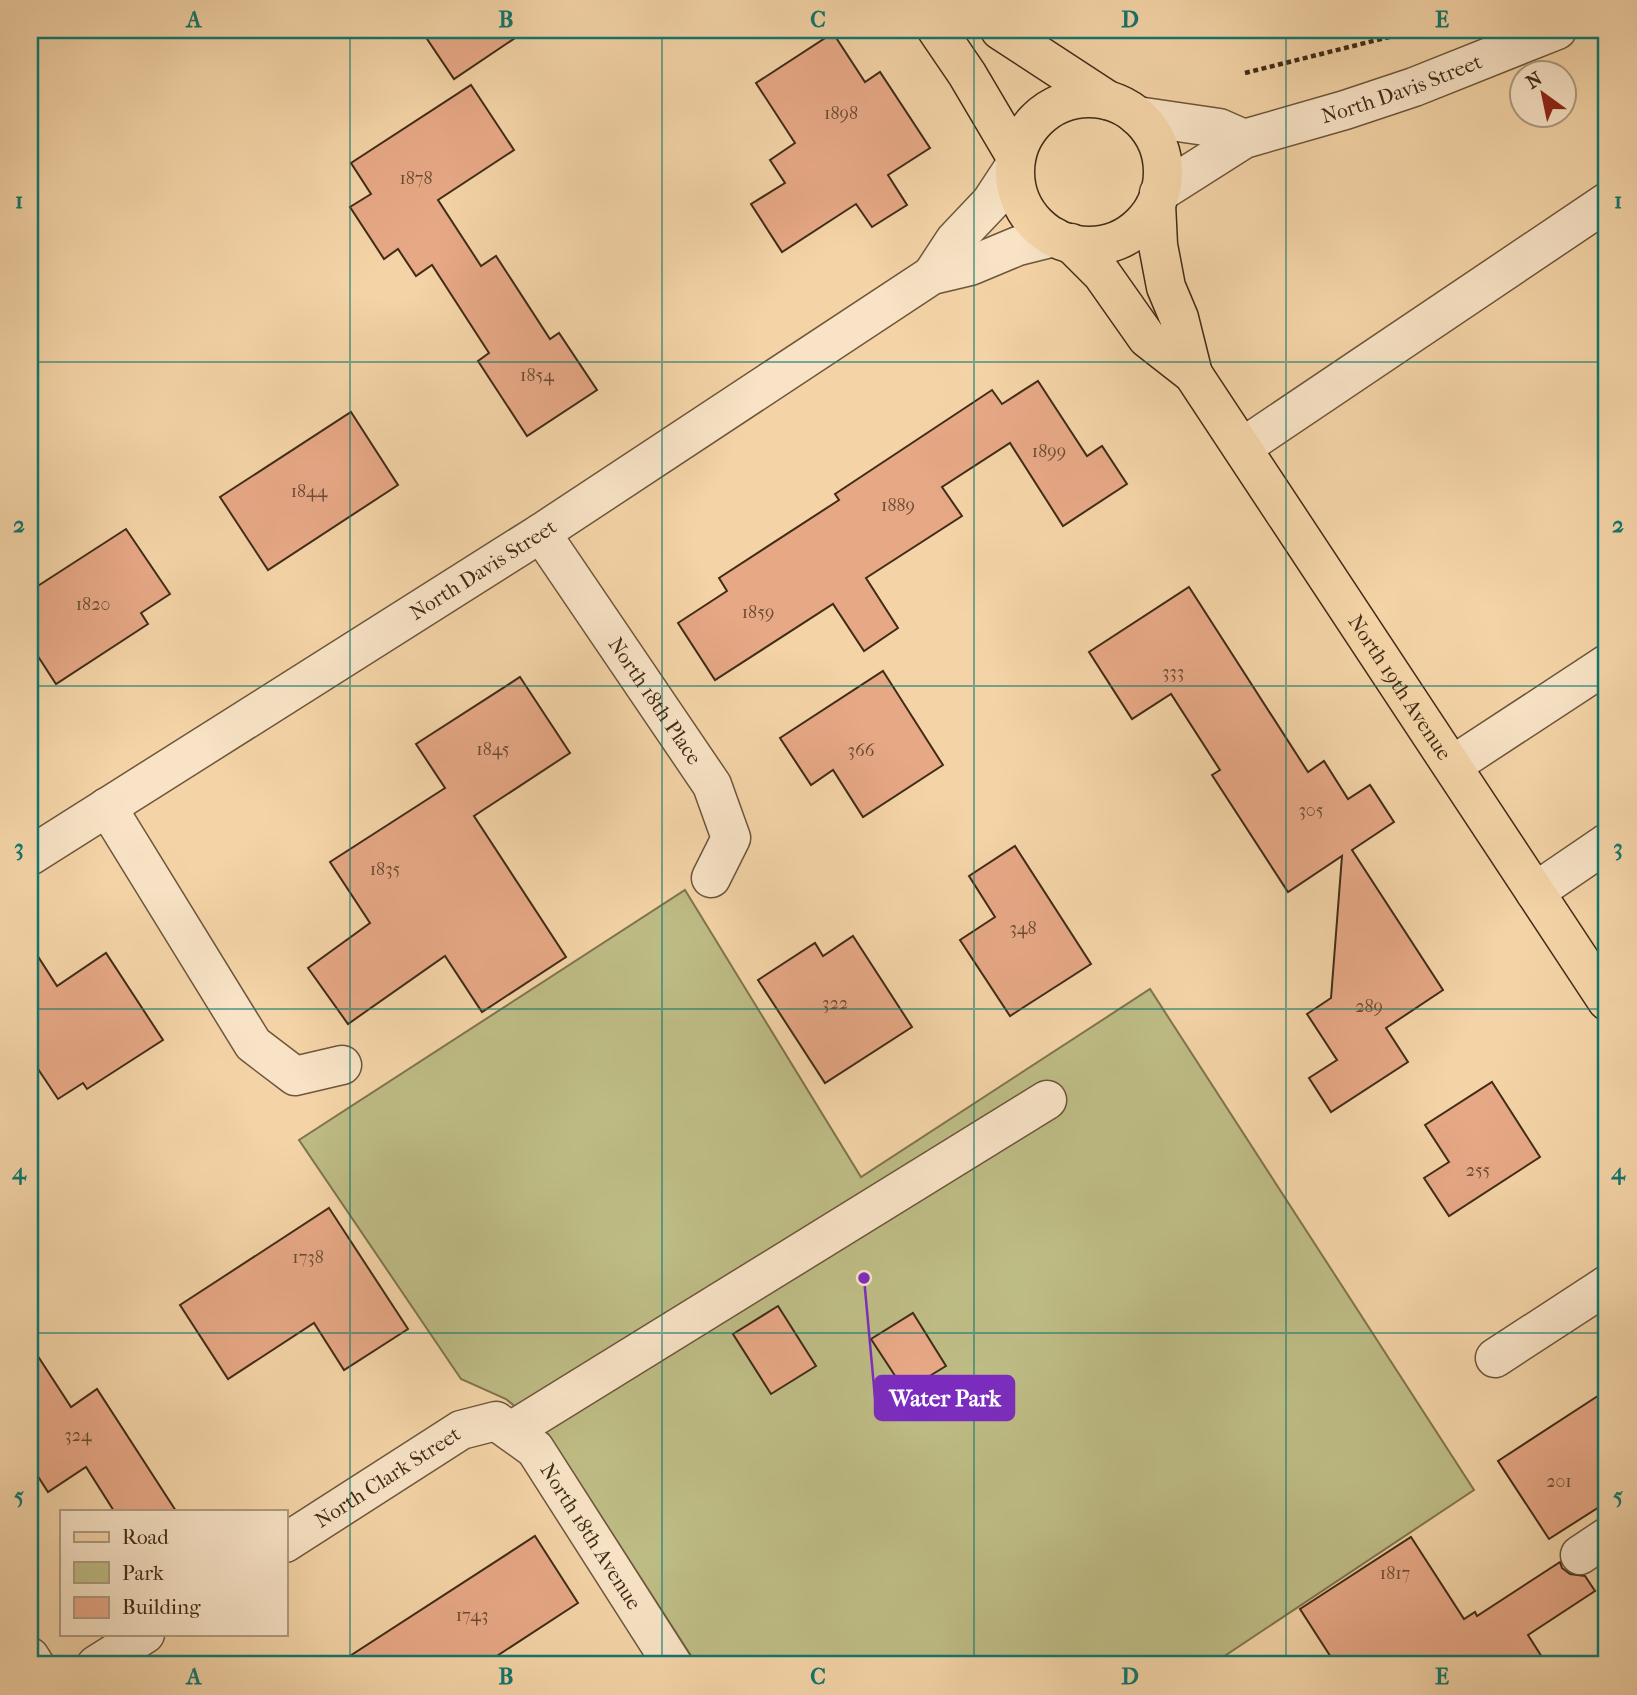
<svg xmlns="http://www.w3.org/2000/svg" width="1637" height="1695" font-family="'IM FELL French Canon',serif">
<style>
.green{fill:#bebc85;stroke:#7f744e;stroke-width:2}
.building{fill:#e7a886;stroke:#402c17;stroke-width:2}
.lines{fill:none;stroke-linecap:round;stroke-linejoin:round}
.minor-casing{stroke:#6d563b;stroke-width:41}
.major-casing{stroke:#402c17;stroke-width:41}
.path{stroke:#402c17;stroke-width:4.5;stroke-dasharray:5 3.5;stroke-linecap:butt}
.minor{stroke:#f8e3c6;stroke-width:38}
.major{stroke:#f4d4a7;stroke-width:38}
.grid{fill:none;stroke:#0f766e;stroke-width:2;stroke-opacity:0.55}
.labels{text-anchor:middle;stroke-width:5;stroke-linejoin:round;paint-order:stroke}
.number-label{font-size:18px;fill:#6a4b33}
.street-label{font-size:21px;fill:#402c17;stroke:#f8e3c6}
.leader{fill:none;stroke:#7b2cbf;stroke-width:2.5}
.callout-dot{fill:#7b2cbf;stroke:#f8e3c6;stroke-width:2.5}
.callout{fill:#7b2cbf;stroke:#7b2cbf;stroke-width:2.5}
.callout-label{font-size:23px;text-anchor:middle;font-weight:bold;fill:#fff}
.neatline{fill:none;stroke:#0f766e;stroke-width:2.5}
.grid-label{font-size:23px;text-anchor:middle;font-weight:bold;fill:#0f766e}
</style>
<rect width="100%" height="100%" fill="#f4d4a7"/>
<filter id="stains"><feTurbulence type="fractalNoise" baseFrequency=".00286" numOctaves="4"/><feColorMatrix values="0 0 0 0 .2 0 0 0 0 .09 0 0 0 0 .02 0 0 0 .5 -.17"/></filter>
<radialGradient id="worn" r=".72"><stop offset=".6" stop-color="#630" stop-opacity="0"/><stop offset="1" stop-color="#630" stop-opacity=".3"/></radialGradient>
<polygon class="green" points="685,890 861,1177 1150,989 1474,1490 1211,1665 697,1665 548,1434 506,1399 461,1379 299,1140"/>
<g class="building">
<polygon points="421,30 527,30 454,79"/>
<polygon points="833,33 865,82 880,72 930,148 888,175 907,205 872,227 856,204 782,252 751,204 785,183 770,160 795,143 756,83"/>
<polygon points="471,85 514,150 438,200 481,266 496,256 550,339 559,333 597,390 527,436 478,361 489,353 432,265 416,276 398,249 384,259 350,207 371,194 351,163"/>
<polygon points="1038,381 1087,456 1102,446 1127,484 1063,526 1010,443 942,487 962,516 866,578 898,628 864,651 833,604 715,680 678,623 727,591 719,578 839,500 835,494 992,390 1002,404"/>
<polygon points="351,412 398,485 268,570 220,497"/>
<polygon points="126,529 170,594 141,613 148,624 56,684 30,644 30,591"/>
<polygon points="1189,587 1308,772 1324,761 1348,799 1370,785 1394,822 1352,850 1443,990 1386,1028 1408,1062 1331,1112 1309,1078 1337,1060 1307,1014 1331,998 1342,856 1288,892 1212,775 1220,770 1171,694 1132,719 1089,652"/>
<polygon points="883,671 943,765 863,817 833,770 811,785 780,738"/>
<polygon points="520,677 570,753 474,816 566,957 482,1012 445,956 348,1024 308,968 370,923 330,862 445,788 416,744"/>
<polygon points="1015,846 1091,964 1010,1016 960,940 995,917 969,876"/>
<polygon points="853,936 912,1027 825,1083 758,980 815,943 823,956"/>
<polygon points="30,944 57,986 106,953 163,1040 87,1089 83,1083 58,1099 30,1057"/>
<polygon points="1492,1082 1540,1157 1449,1216 1424,1178 1449,1162 1425,1125"/>
<polygon points="329,1208 408,1329 344,1370 314,1323 228,1379 180,1305"/>
<polygon points="778,1306 816,1366 771,1394 733,1334"/>
<polygon points="913,1313 946,1366 905,1391 871,1339"/>
<polygon points="30,1344 71,1407 97,1389 176,1511 114,1511 86,1467 48,1492 30,1464"/>
<polygon points="1607,1390 1607,1502 1549,1539 1498,1461"/>
<polygon points="535,1536 578,1603 483,1665 336,1665"/>
<polygon points="1411,1537 1464,1619 1475,1612 1477,1616 1560,1562 1562,1568 1570,1574 1585,1576 1595,1591 1528,1635 1547,1665 1336,1665 1300,1609"/>
</g>
<g class="lines">
<defs>
<g id="minor">
<polyline points="1137,116 1219,128 1244,139"/>
<path id="s1" d="M1159,193L1244,139L1345,110L1414,87L1557,30"/>
<polyline points="932,275 955,240 991,202 1014,167"/>
<polyline points="1243,447 1607,202"/>
<path id="s2" d="M541,533L712,785L731,838L711,878"/>
<polyline points="1453,765 1607,664"/>
<polyline points="107,807 253,1044 295,1076 342,1065"/>
<path id="s3" d="M30,856L541,533L932,275L970,266L1018,246L1054,237"/>
<polyline points="1535,892 1607,843"/>
<polyline points="1495,1358 1607,1285"/>
<polyline points="511,1431 1047,1100"/>
<path id="s4" d="M285,1543L461,1430L496,1421L535,1449L673,1665"/>
<polyline points="1580,1555 1607,1537"/>
<polyline points="30,1657 35,1665"/>
<polyline points="96,1665 145,1634"/>
</g>
<g id="major">
<polyline points="937,30 967,74 1016,157"/>
<polyline points="1000,30 1107,100"/>
<circle cx="1089" cy="172" r="74"/>
<polyline points="1156,204 1158,245 1166,287 1179,318 1193,374"/>
<path id="s5" d="M1071,243L1102,274L1147,338L1193,374L1607,1001"/>
</g>
</defs>
<use href="#minor" class="minor-casing"/>
<use href="#major" class="major-casing"/>
<polyline class="path" points="1245,73 1397,35 1409,30"/>
<use href="#minor" class="minor"/>
<use href="#major" class="major"/>
</g>
<path class="grid" d="M350,30V1665M662,30V1665M974,30V1665M1286,30V1665M30,362H1607M30,686H1607M30,1009H1607M30,1333H1607"/>
<g class="labels">
<g class="number-label">
<text x="841" y="119">1898</text>
<text x="416" y="184">1878</text>
<text x="537" y="381">1854</text>
<text x="1049" y="457">1899</text>
<text x="309" y="497">1844</text>
<text x="898" y="511">1889</text>
<text x="93" y="610">1820</text>
<text x="758" y="618">1859</text>
<text x="1173" y="678">333</text>
<text x="493" y="755">1845</text>
<text x="861" y="756">366</text>
<text x="1311" y="816">305</text>
<text x="385" y="875">1835</text>
<text x="1023" y="934">348</text>
<text x="835" y="1009">322</text>
<text x="1369" y="1012">289</text>
<text x="1478" y="1176">255</text>
<text x="308" y="1263">1738</text>
<text x="78" y="1441">324</text>
<text x="1559" y="1487">201</text>
<text x="1395" y="1579">1817</text>
<text x="472" y="1621">1743</text>
</g>
<g class="street-label">
<text dy="7" stroke="none"><textPath href="#s1" startOffset="266">North Davis Street</textPath></text>
<text dy="7" stroke="none"><textPath href="#s3" startOffset="536">North Davis Street</textPath></text>
<text dy="7" stroke="none"><textPath href="#s5" startOffset="556">North 19th Avenue</textPath></text>
<text dy="7" stroke="none"><textPath href="#s2" startOffset="203">North 18th Place</textPath></text>
<text dy="7" stroke="none"><textPath href="#s4" startOffset="122">North Clark Street</textPath></text>
<text dy="7" stroke="none"><textPath href="#s4" startOffset="397">North 18th Avenue</textPath></text>
</g>
</g>
<path class="leader" d="M864 1278L875 1398"/>
<circle class="callout-dot" cx="864" cy="1278" r="7"/>
<rect class="callout" x="875" y="1376" width="139" height="44" rx="7"/>
<g class="callout-label">
<text x="945" y="1406">Water Park</text>
</g>
<rect width="1637" height="1695" fill="none" stroke="#f4d4a7" stroke-width="77"/>
<rect x="60" y="1510" width="228" height="126" fill="#f8e3c6" stroke="#ae9a80" stroke-width="2"/>
<rect x="74" y="1532" width="35" height="10" fill="#f4d4a7" stroke="#ae9a80" stroke-width="2"/>
<text x="122" y="1544" font-size="21" fill="#402c17">Road</text>
<rect x="74" y="1562" width="35" height="21" fill="#bebc85" stroke="#ae9a80" stroke-width="2"/>
<text x="122" y="1580" font-size="21" fill="#402c17">Park</text>
<rect x="74" y="1597" width="35" height="21" fill="#e7a886" stroke="#ae9a80" stroke-width="2"/>
<text x="122" y="1614" font-size="21" fill="#402c17">Building</text>
<g transform="translate(1543 94) rotate(327)"><circle r="33" fill="#f8e3c6" stroke="#ae9a80" stroke-width="2"/>
<path d="M0-5L12 26L0 18L-12 26Z" fill="#8f2418"/>
<text y="-10" font-size="19" font-weight="bold" text-anchor="middle" fill="#402c17">N</text>
</g>
<rect x="38" y="38" width="1560" height="1618" class="neatline"/>
<g class="grid-label">
<text x="194" y="27">A</text>
<text x="506" y="27">B</text>
<text x="818" y="27">C</text>
<text x="1130" y="27">D</text>
<text x="1442" y="27">E</text>
<text x="19" y="208">1</text>
<text x="1618" y="208">1</text>
<text x="19" y="532">2</text>
<text x="1618" y="532">2</text>
<text x="19" y="855">3</text>
<text x="1618" y="855">3</text>
<text x="19" y="1179">4</text>
<text x="1618" y="1179">4</text>
<text x="19" y="1503">5</text>
<text x="1618" y="1503">5</text>
<text x="194" y="1684">A</text>
<text x="506" y="1684">B</text>
<text x="818" y="1684">C</text>
<text x="1130" y="1684">D</text>
<text x="1442" y="1684">E</text>
</g>
<rect width="100%" height="100%" filter="url(#stains)"/>
<rect width="100%" height="100%" fill="url(#worn)"/>
</svg>
